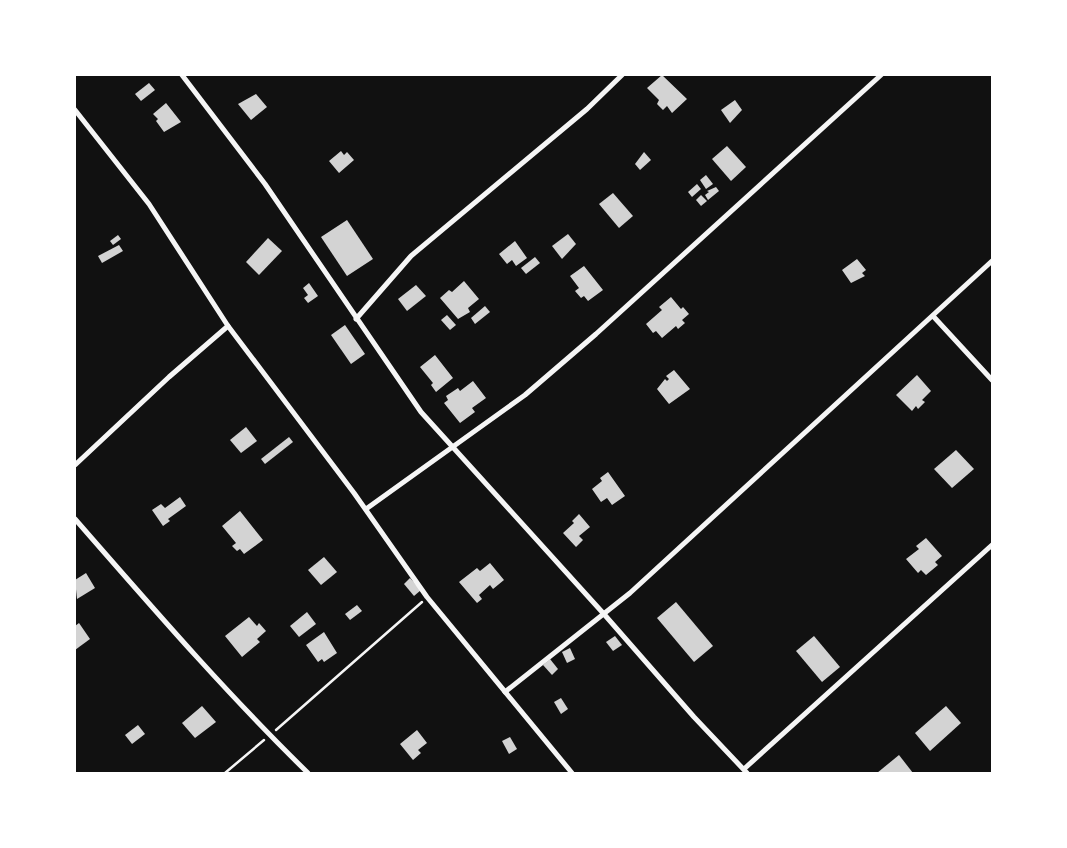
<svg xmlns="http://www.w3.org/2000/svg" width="1067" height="848" viewBox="0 0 1067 848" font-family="Ubuntu,sans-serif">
<rect width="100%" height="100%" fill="#111"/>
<g fill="#d3d3d3">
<path d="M662 75 687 99 672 113 667 106 663 110 657 104 659 100 647 88Z"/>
<path d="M149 83 155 90 141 101 135 94Z"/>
<path d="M256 94 267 107 251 120 238 104Z"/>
<path d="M735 100 742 110 730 123 721 110Z"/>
<path d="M166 103 181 122 164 132 156 121 158 119 153 114Z"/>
<path d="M727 146 746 167 731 181 712 159Z"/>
<path d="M341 151 344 155 347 152 354 160 339 173 329 161Z"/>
<path d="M644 152 651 160 640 170 635 164Z"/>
<path d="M706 175 713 184 706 189 700 180Z"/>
<path d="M697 184 701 189 692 197 688 192Z"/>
<path d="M716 187 719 191 708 200 705 195 709 192 707 191Z"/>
<path d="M613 193 633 216 619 228 599 204Z"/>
<path d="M701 195 707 201 701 206 696 200Z"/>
<path d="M347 220 373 259 347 276 321 237Z"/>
<path d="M568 234 576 244 562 259 552 246Z"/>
<path d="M118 235 121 239 113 245 110 241Z"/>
<path d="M268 238 282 251 259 275 246 262Z"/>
<path d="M515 241 527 258 516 266 512 260 507 264 499 254Z"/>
<path d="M119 245 123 251 102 263 98 256Z"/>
<path d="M535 257 540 263 526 274 521 268Z"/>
<path d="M857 259 866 270 862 273 865 276 851 283 842 270Z"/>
<path d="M584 266 603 290 588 301 584 296 581 298 575 291 579 288 570 276Z"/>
<path d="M464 281 479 299 468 308 470 312 458 319 440 298 449 290 452 292Z"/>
<path d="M309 283 318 296 308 303 304 298 308 295 303 288Z"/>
<path d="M416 285 426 296 407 311 398 299Z"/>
<path d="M671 297 681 309 683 307 689 314 682 320 685 323 678 329 676 326 662 338 656 331 653 333 646 324 662 310 659 307Z"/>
<path d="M485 306 490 312 475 324 471 318Z"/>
<path d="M447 315 456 325 450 330 441 320Z"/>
<path d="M345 325 365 354 351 364 331 335Z"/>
<path d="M435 355 453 378 436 392 431 385 433 383 420 367Z"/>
<path d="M674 370 690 389 669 404 657 389 665 379 667 381 669 379 666 376Z"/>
<path d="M917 375 931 391 922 400 925 402 918 409 916 406 912 411 896 395Z"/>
<path d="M473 381 486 398 472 408 475 412 460 423 444 403 448 400 446 396 458 388 460 391Z"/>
<path d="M246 427 257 441 241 453 230 440Z"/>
<path d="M289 437 293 442 265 464 261 459Z"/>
<path d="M956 450 974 469 952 488 934 469Z"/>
<path d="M608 472 625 496 612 505 607 498 601 502 592 489 602 481 600 478Z"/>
<path d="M180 497 186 506 168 519 170 521 163 526 152 510 161 504 165 508Z"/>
<path d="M240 511 263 540 244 554 240 549 237 551 232 546 236 543 222 526Z"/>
<path d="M579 514 590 527 579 536 583 540 576 547 563 533 574 523 572 521Z"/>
<path d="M926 538 942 556 935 562 938 565 926 575 921 570 918 573 906 559 919 549 916 546Z"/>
<path d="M324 557 337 572 321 585 308 570Z"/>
<path d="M490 563 504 580 493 589 490 585 479 595 482 599 477 603 459 582 477 568 480 571Z"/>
<path d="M86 573 95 588 77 599 75 580Z"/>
<path d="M410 578 421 590 414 596 404 584Z"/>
<path d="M676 602 713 646 694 662 657 618Z"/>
<path d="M357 605 362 611 350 620 345 614Z"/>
<path d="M307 612 316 624 299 637 290 626Z"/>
<path d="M249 617 257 626 259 623 266 631 257 639 260 642 242 657 225 636Z"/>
<path d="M79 623 90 639 75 650V626Z"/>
<path d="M324 632 337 653 324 662 322 659 318 662 306 645Z"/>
<path d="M615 636 622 645 613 651 606 642Z"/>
<path d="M814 636 840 667 822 682 796 651Z"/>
<path d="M570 648 575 659 567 663 562 652Z"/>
<path d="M550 659 558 669 552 675 543 665Z"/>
<path d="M561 698 568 709 561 714 554 702Z"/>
<path d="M202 706 216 722 195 738 182 723Z"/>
<path d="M946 706 961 723 930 751 915 733Z"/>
<path d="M138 725 145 734 132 744 125 735Z"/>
<path d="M417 730 427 743 418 750 421 753 413 760 400 744Z"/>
<path d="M510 737 517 749 509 754 502 741Z"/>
<path d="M899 755 913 773H877Z"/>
</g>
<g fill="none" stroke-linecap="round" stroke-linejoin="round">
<g stroke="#f5f5f5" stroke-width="2.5">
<path d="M276 730 422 602"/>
<path d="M225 773 264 740"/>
</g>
<g stroke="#f5f5f5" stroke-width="5">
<path d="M182 75 265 184 421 412 603 613 694 717 747 773"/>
<path d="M75 110 149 204 228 326 354 493 427 597 572 773"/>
<path d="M933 316 992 380"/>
<path d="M356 319 411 256 587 109 622 75"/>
<path d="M75 465 169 377 228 326"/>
<path d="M366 509 525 395 596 334 881 75"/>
<path d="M75 519C151 606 226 693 308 773"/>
<path d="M505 692 630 593 992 261"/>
<path d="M744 769 992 545"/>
</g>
</g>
<rect width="1067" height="848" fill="none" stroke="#ffffff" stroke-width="152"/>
</svg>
